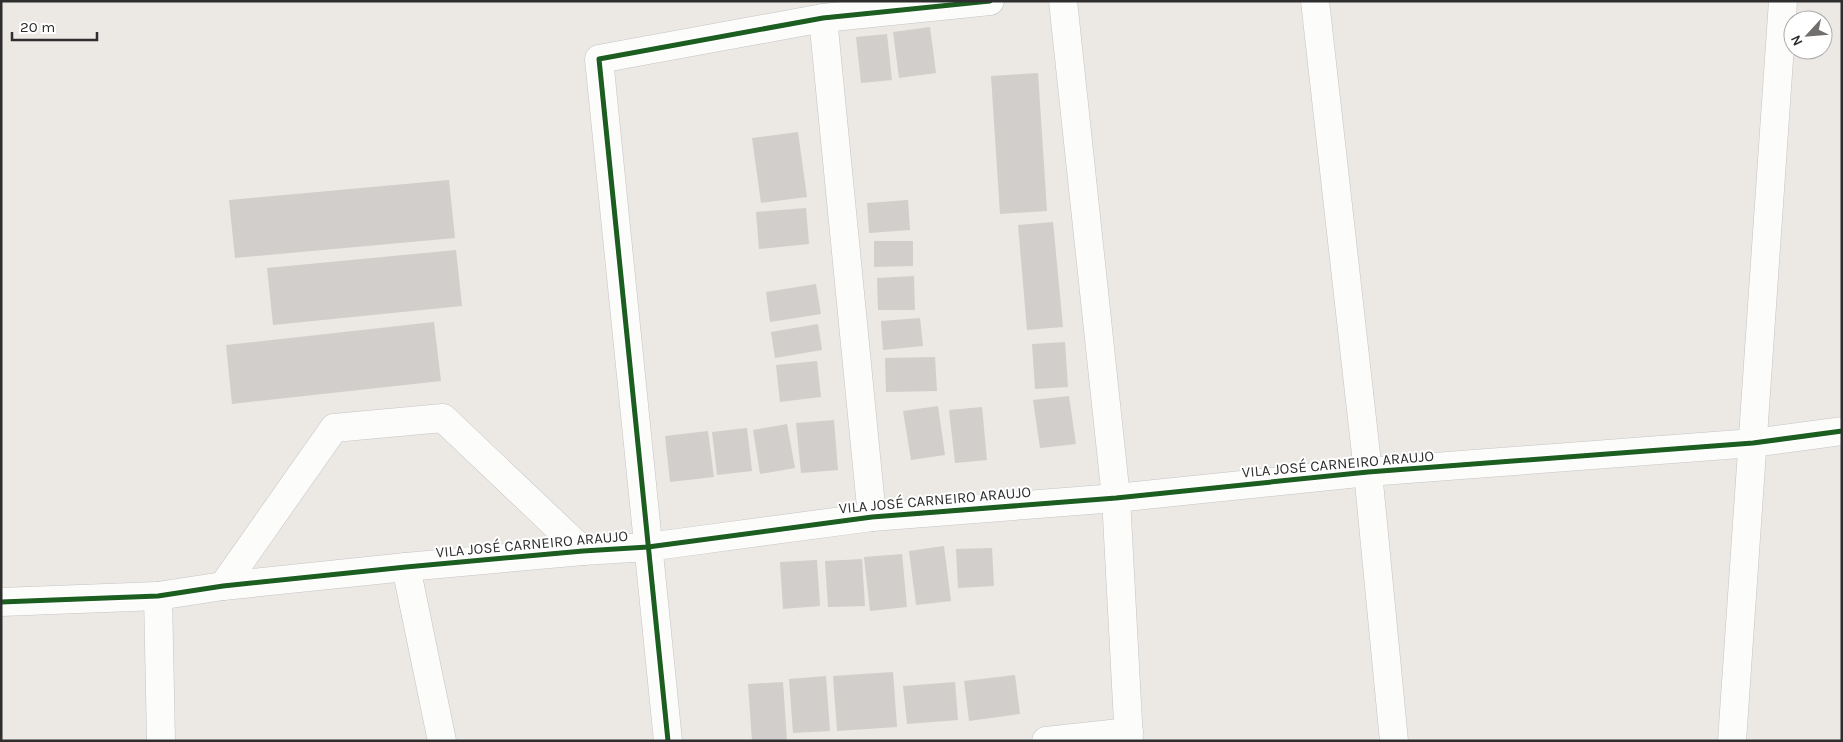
<svg xmlns="http://www.w3.org/2000/svg" width="1843" height="742" viewBox="0 0 1843 742" font-family="Karla,sans-serif">
<rect width="100%" height="100%" fill="#ece8e4"/>
<g fill="#d1cecb">
<path d="M930 27 936 73 899 78 893 32Z"/>
<path d="M887 34 892 80 861 83 856 37Z"/>
<path d="M1038 73 1047 211 1000 214 991 76Z"/>
<path d="M798 132 807 197 761 203 752 138Z"/>
<path d="M449 180 455 238 235 258 229 200Z"/>
<path d="M908 200 910 230 869 233 867 203Z"/>
<path d="M806 208 809 244 759 249 756 212Z"/>
<path d="M1053 222 1063 327 1027 330 1018 225Z"/>
<path d="M874 241H913V266L874 267Z"/>
<path d="M456 250 462 306 273 325 267 268Z"/>
<path d="M914 276 915 310H878L877 278Z"/>
<path d="M816 284 821 314 770 322 766 292Z"/>
<path d="M920 318 923 346 883 350 881 321Z"/>
<path d="M434 322 441 381 232 404 226 345Z"/>
<path d="M818 324 822 350 775 358 771 332Z"/>
<path d="M1065 342 1068 387 1035 389 1032 344Z"/>
<path d="M935 357 937 391 886 392 885 358Z"/>
<path d="M817 361 821 397 780 402 776 365Z"/>
<path d="M1069 396 1076 444 1040 448 1033 400Z"/>
<path d="M938 406 945 455 911 460 903 411Z"/>
<path d="M982 407 987 460 955 463 949 410Z"/>
<path d="M834 420 838 470 801 473 796 423Z"/>
<path d="M787 424 795 468 760 474 753 430Z"/>
<path d="M747 428 752 471 717 475 712 432Z"/>
<path d="M708 431 714 477 670 482 665 436Z"/>
<path d="M944 546 951 601 916 605 909 551Z"/>
<path d="M992 548 994 586 958 588 956 549Z"/>
<path d="M902 554 907 607 870 611 864 557Z"/>
<path d="M862 559 865 606 828 607 825 561Z"/>
<path d="M817 560 820 606 783 609 780 562Z"/>
<path d="M893 672 897 727 837 731 833 676Z"/>
<path d="M1015 675 1020 714 969 721 964 681Z"/>
<path d="M826 676 830 731 793 733 789 679Z"/>
<path d="M783 682 787 741H752L748 684Z"/>
<path d="M955 682 958 720 907 724 903 686Z"/>
</g>
<g fill="none" stroke-linecap="round" stroke-linejoin="round">
<defs>
<g id="minor">
<path d="M1063 1 1116 498 1129 741"/>
<path d="M1315 1 1368 472 1394 741"/>
<path d="M823 18 872 517"/>
<path d="M406 567 442 741"/>
<path d="M223 586 334 428 443 418 583 551"/>
<path d="M158 596 161 741"/>
<path d="M1 602 158 596 223 586 406 567 583 551 648 547 872 517 1116 498 1368 472 1753 443 1842 431"/>
<path d="M668 741 599 59 823 18 990 1"/>
<path d="M1046 741 1129 732"/>
<path d="M1732 741 1783 1"/>
</g>
</defs>
<use href="#minor" stroke="#c5c4c5" stroke-width="29"/>
<use href="#minor" stroke="#fcfcfb" stroke-width="28"/>
<defs>
<g id="cycleway">
<path d="M1 602 158 596 223 586 406 567 583 551 648 547 872 517 1116 498 1368 472 1753 443 1842 431"/>
<path d="M668 741 599 59 823 18 990 1"/>
</g>
</defs>
<use href="#cycleway" stroke="#fff" stroke-width="8"/>
<use href="#cycleway" stroke="#1b5e20" stroke-width="5"/>
</g>
<g text-anchor="middle" dominant-baseline="central" stroke-width="4" stroke-linejoin="round" paint-order="stroke">
<g font-size="15" fill="#2e2e2e" stroke="#fff">
<text transform="translate(1338 464) rotate(-5)">VILA JOSÉ CARNEIRO ARAUJO</text>
<text transform="translate(935 500) rotate(-5)">VILA JOSÉ CARNEIRO ARAUJO</text>
<text transform="translate(532 544) rotate(-5)">VILA JOSÉ CARNEIRO ARAUJO</text>
</g>
</g>
<rect width="1843" height="742" fill="none" stroke="#2e2e2e" stroke-width="5"/>
<g transform="translate(1808 35) rotate(244)"><circle r="24" fill="#ffffff" stroke="#ababab"/>
<path d="M0-4L9 19L0 12L-9 19Z" fill="#706f6e"/>
<text y="-8" font-size="14" font-weight="bold" text-anchor="middle" fill="#2e2e2e">N</text>
</g>
<path d="M12 32v8h85v-8" fill="none" stroke="#2e2e2e" stroke-width="2.5"/>
<text x="20" y="32" font-size="15" fill="#2e2e2e" stroke="#ffffff" stroke-width="4" paint-order="stroke">20 m</text>
</svg>
